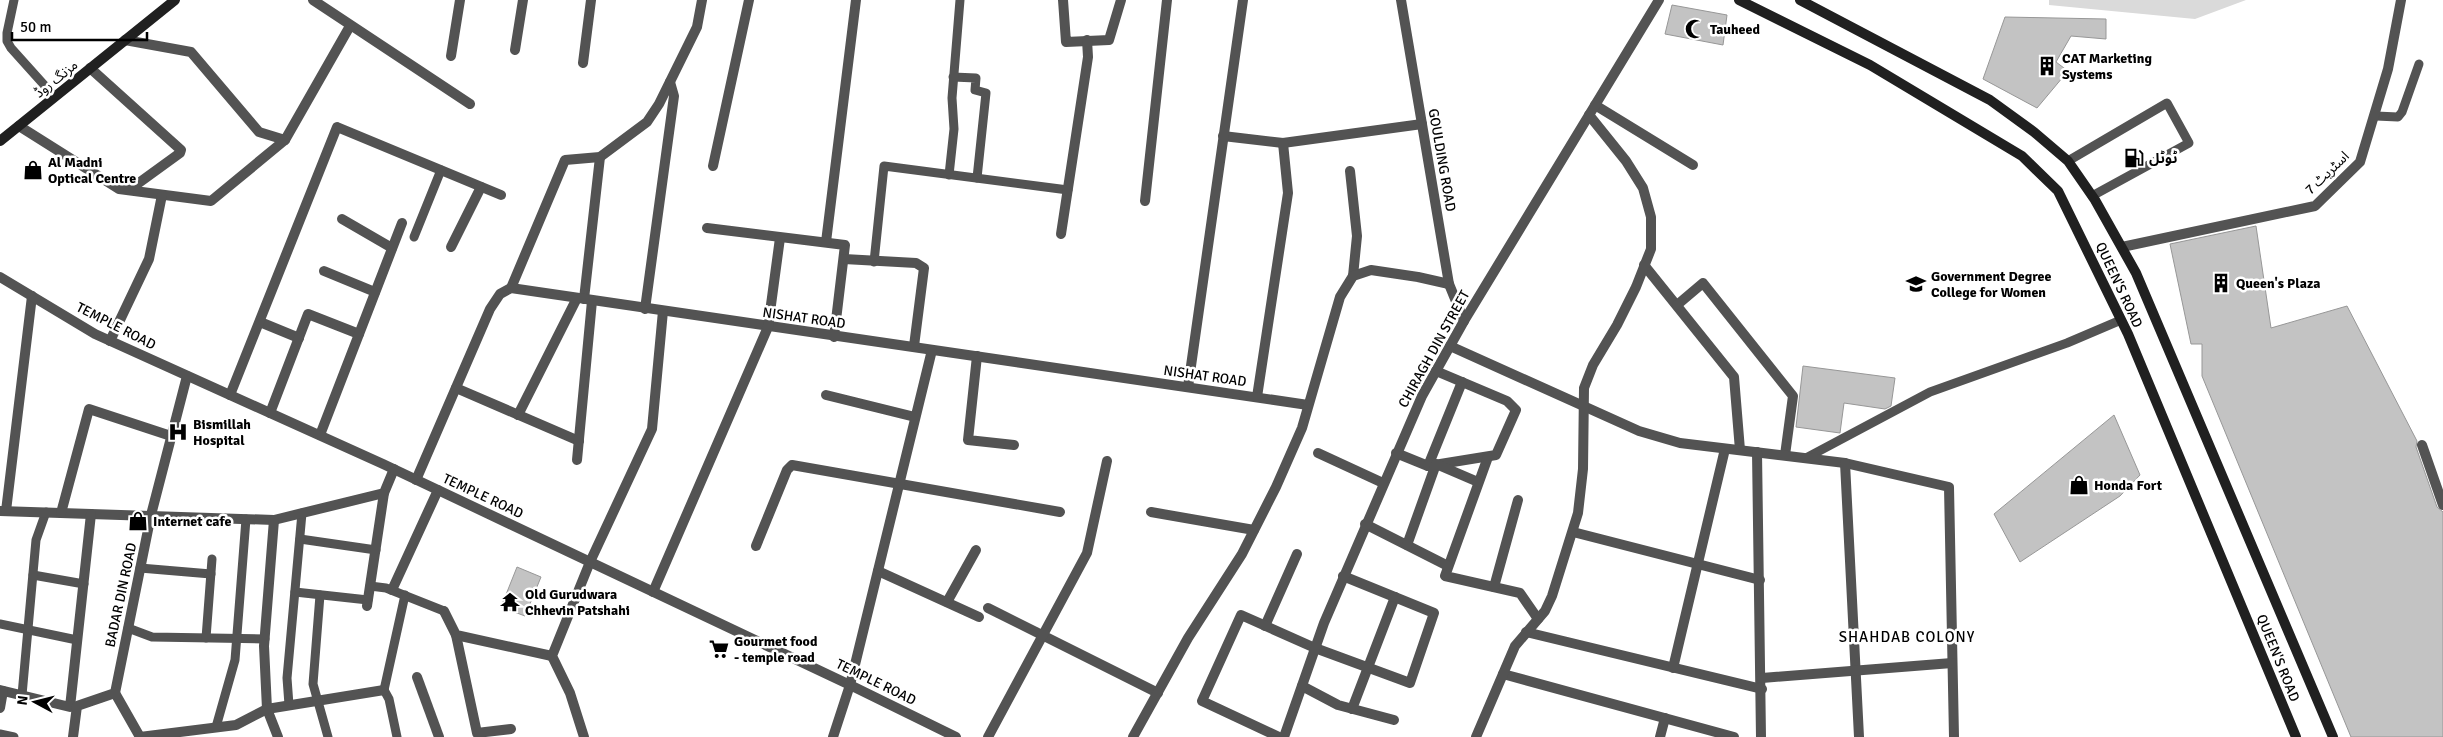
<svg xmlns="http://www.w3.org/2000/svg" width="2443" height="737" viewBox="0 0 2443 737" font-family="Signika,'Noto Sans Arabic',sans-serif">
<rect width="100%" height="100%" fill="#fff"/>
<path fill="#dadada" d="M2049 0H2246L2195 19 2049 5Z"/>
<g fill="#c3c3c3" stroke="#979797">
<path d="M1672 5 1727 15 1723 45 1665 34Z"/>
<path d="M2005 17 2106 19V39L2071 36 2056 62 2068 71 2037 108 1983 79Z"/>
<path d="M2256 226 2271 328 2347 306 2417 441 2416 447 2437 507 2443 512V737H2351L2202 376V344H2191L2170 244Z"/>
<path d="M1803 366 1895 378 1891 406 1885 409 1844 403 1840 433 1796 427Z"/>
<path d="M2114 415 2140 475 2120 496 2020 562 1994 514Z"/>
<path d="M517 567 541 577 525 616 501 607Z"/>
</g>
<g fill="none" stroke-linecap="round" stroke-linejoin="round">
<g stroke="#535353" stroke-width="9">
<path d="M14 0 7 33V41L11 48 55 97"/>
<path d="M953 77 976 78 975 90 986 93 977 178"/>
<path d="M2376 116 2398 117 2402 112 2419 64"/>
<path d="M2068 161 2167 103 2189 143 2092 196"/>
<path d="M949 175 954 129 952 98 960 0"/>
<path d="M414 237 441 170"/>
<path d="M874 262 884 166 1068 190"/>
<path d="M1806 458 1930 392 2067 343 2121 320"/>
<path d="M300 539 376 550"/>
<path d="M140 568 211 574"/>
<path d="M33 575 84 584"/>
<path d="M370 586 386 588 444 611"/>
<path d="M295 592 368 600"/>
<path d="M320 595 313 684 328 737"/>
<path d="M0 624 77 640"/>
<path d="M128 628 152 637 265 639"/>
<path d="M206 638 212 559"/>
<path d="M22 695 36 540 46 512"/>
<path d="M289 705 287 678 302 513"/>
<path d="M216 727 235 660 246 519"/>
<path d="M0 734 14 737"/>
<path d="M397 737 389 699 384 690 405 595"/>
</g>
<g stroke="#535353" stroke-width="10">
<path d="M313 0 470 104"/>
<path d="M1063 0 1066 42 1109 40 1121 0"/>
<path d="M1401 0 1449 284 1464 321"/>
<path d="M125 40 191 52 259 132 285 140 350 26"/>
<path d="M515 50 523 0"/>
<path d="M451 56 460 0"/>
<path d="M583 63 591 0"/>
<path d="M90 68 181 150 180 153 129 190"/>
<path d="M1595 105 1693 165"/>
<path d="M19 126 119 189 211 201 285 140"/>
<path d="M1223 136 1283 143 1422 124"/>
<path d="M713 166 749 0"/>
<path d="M1350 171 1357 236 1353 276"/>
<path d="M1145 201 1167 0"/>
<path d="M342 219 392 248"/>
<path d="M707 228 845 245 834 337"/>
<path d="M1061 234 1088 57 1087 40"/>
<path d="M826 242 856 0"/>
<path d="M451 247 481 187"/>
<path d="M2122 247 2315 206 2360 162 2388 69 2401 0"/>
<path d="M844 259 916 263 924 268 914 346"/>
<path d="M1644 265 1734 377 1740 450"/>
<path d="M324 271 375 292"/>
<path d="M511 288 565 160 600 157 647 122 659 104 697 27 702 0"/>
<path d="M584 299 600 157"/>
<path d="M1677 305 1703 283 1793 396 1785 455"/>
<path d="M645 309 674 96 670 82"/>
<path d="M260 322 299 338"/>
<path d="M110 341 149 259 162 195"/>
<path d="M1450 346 1639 431 1680 443 1845 463 1949 487 1954 737"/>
<path d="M977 356 968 440 1014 445"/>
<path d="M1188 387 1243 0"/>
<path d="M456 388 579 441"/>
<path d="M230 395 337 127 501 195"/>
<path d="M826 395 915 417"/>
<path d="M1257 397 1288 193 1283 143"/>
<path d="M270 413 308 314 359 334"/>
<path d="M518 415 577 298"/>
<path d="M320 435 402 223"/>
<path d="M2422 445 2443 505"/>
<path d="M1757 452 1761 737"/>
<path d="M1318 453 1383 483"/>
<path d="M1396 453 1428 466 1496 455 1516 410 1507 401 1436 371"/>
<path d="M1488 457 1445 576 1520 593 1538 619"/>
<path d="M577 460 592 301"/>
<path d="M1845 463 1859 737"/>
<path d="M1428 466 1462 382"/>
<path d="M416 480 490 309 500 294 511 288 1308 405"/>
<path d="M0 511 274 520 384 493 394 469"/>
<path d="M6 511 32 296"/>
<path d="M1151 512 1254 530"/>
<path d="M61 513 89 409 171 436"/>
<path d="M274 520 264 646 267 709 278 737"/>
<path d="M1365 524 1448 566"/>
<path d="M1573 532 1760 580"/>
<path d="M1407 545 1436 464 1478 482"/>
<path d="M756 546 787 470 792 465 1060 512"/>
<path d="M878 571 979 617"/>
<path d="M1494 587 1518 500"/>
<path d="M392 590 438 490"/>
<path d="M653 592 768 327 780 238"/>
<path d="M947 602 976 550"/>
<path d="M367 606 384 493"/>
<path d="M988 608 1158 693"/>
<path d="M444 611 456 635 552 656"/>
<path d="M1265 626 1297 554"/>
<path d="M1526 632 1762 689"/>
<path d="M456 635 477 733 511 729"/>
<path d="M1673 668 1725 449"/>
<path d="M1503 674 1734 737"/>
<path d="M417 677 439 737"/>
<path d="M1762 678 1952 663"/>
<path d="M1302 686 1338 705 1394 720"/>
<path d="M0 690 70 707 91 514"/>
<path d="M115 693 140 737"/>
<path d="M0 708 3 691"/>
<path d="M1352 709 1395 597"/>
<path d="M73 737 77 706 115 693 151 515 187 376"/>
<path d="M140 737 236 725 267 709 384 690"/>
<path d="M584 737 570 693 552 656 590 562 652 429 663 311"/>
<path d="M833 737 850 685 932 350"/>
<path d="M988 737 1087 553 1107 461"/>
<path d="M1133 737 1188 638 1242 554 1276 487 1302 428 1340 297 1353 276 1371 270 1418 277 1449 284"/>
<path d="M1279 737 1202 701 1241 615 1315 648 1410 683 1434 613 1343 576"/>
<path d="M1476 737 1515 646 1545 611 1552 596 1578 513 1583 469 1584 388 1593 365 1617 325 1636 287 1651 249V217L1643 188 1626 161 1589 115"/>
<path d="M1660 737 1665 718"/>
</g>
<g stroke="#535353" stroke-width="10">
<path d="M0 277 95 334 383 464 850 685 956 737"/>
<path d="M1284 737 1324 623 1422 396 1464 321 1659 0"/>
</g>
<g stroke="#202020" stroke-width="10">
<path d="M1739 0 1870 65 2022 156 2058 191 2128 334 2296 737"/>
<path d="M1800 0 1990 100 2034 132 2068 161 2095 200 2136 273 2333 737"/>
<path d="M0 141 175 0"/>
</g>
</g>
<defs>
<symbol id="mosque-bare" viewBox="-9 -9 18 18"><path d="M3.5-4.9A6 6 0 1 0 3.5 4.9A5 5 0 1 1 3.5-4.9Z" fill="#000" stroke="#fff" stroke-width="2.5" paint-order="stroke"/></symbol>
<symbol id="building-bare" viewBox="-9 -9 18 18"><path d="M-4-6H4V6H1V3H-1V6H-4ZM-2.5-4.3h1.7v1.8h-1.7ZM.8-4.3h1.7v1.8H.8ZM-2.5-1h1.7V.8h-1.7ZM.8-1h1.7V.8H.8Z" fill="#000" stroke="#fff" stroke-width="2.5" paint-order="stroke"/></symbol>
<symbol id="fuel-bare" viewBox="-9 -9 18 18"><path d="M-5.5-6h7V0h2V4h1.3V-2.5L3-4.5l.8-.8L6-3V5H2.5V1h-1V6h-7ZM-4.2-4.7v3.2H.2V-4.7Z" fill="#000" stroke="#fff" stroke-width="2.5" paint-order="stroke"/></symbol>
<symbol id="shop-bare" viewBox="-9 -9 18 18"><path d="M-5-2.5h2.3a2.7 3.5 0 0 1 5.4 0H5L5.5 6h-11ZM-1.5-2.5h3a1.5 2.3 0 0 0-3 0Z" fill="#000" stroke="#fff" stroke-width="2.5" paint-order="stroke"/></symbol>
<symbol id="school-bare" viewBox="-9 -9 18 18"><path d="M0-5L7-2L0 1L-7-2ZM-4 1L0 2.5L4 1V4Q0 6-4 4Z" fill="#000" stroke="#fff" stroke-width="2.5" paint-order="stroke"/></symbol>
<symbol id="hospital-bare" viewBox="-9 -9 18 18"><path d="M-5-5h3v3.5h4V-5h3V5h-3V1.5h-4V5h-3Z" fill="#000" stroke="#fff" stroke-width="2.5" paint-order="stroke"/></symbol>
<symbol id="temple-bare" viewBox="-9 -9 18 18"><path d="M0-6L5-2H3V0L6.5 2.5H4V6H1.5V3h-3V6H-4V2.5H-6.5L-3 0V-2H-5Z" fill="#000" stroke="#fff" stroke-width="2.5" paint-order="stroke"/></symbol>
<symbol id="supermarket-bare" viewBox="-9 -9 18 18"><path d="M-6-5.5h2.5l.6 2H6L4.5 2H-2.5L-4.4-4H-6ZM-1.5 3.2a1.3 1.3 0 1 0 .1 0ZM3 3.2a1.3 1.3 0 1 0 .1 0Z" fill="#000" stroke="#fff" stroke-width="2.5" paint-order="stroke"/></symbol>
</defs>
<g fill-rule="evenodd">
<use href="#mosque-bare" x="1681" y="15" width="28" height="28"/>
<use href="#building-bare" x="2033" y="52" width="28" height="28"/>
<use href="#fuel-bare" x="2120" y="144" width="28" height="28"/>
<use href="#shop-bare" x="19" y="156" width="28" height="28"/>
<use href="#building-bare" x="2207" y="269" width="28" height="28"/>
<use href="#school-bare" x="1902" y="270" width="28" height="28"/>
<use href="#hospital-bare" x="164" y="418" width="28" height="28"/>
<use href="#shop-bare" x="2065" y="471" width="28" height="28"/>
<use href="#shop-bare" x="124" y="507" width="28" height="28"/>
<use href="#temple-bare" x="496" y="588" width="28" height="28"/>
<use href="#supermarket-bare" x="705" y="635" width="28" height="28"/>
</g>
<g text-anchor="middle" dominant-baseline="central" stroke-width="5" stroke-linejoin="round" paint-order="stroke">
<g font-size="14" font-weight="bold" fill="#000" stroke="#fff" text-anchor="start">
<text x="1710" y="29">Tauheed</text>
<text x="2062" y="58">CAT Marketing<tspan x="2062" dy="16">Systems</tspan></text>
<text x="2149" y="158">ٹوٹل</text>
<text x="48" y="162">Al Madni<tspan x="48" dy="16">Optical Centre</tspan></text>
<text x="1931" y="276">Government Degree<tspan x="1931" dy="16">College for Women</tspan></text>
<text x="2236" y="283">Queen's Plaza</text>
<text x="193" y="424">Bismillah<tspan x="193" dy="16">Hospital</tspan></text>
<text x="2094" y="485">Honda Fort</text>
<text x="153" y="521">Internet cafe</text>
<text x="525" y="594">Old Gurudwara<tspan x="525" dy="16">Chhevin Patshahi</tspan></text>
<text x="734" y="641">Gourmet food<tspan x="734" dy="16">- temple road</tspan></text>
</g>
<g font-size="14" fill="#000" stroke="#fff">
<text transform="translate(56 79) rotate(-39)">مزنگ روڈ</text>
<text transform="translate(1442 160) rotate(80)">GOULDING ROAD</text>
<text transform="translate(2327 173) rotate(-44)">اسٹریٹ 7</text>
<text transform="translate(2119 285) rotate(65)">QUEEN'S ROAD</text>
<text transform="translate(804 318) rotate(8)">NISHAT ROAD</text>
<text transform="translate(116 326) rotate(27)">TEMPLE ROAD</text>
<text transform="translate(1434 349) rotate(-61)">CHIRAGH DIN STREET</text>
<text transform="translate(1205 376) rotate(8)">NISHAT ROAD</text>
<text transform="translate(483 496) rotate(25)">TEMPLE ROAD</text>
<text transform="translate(121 595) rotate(-78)">BADAR DIN ROAD</text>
<text transform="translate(2278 658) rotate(68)">QUEEN'S ROAD</text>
<text transform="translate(876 682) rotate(26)">TEMPLE ROAD</text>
</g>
<g font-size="15" letter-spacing="1" fill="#000" stroke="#fff">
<text x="1907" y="637">SHAHDAB COLONY</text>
</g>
</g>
<g transform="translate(35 702) rotate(277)" stroke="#ffffff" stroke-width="4" paint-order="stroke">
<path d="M0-4L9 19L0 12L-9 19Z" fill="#000000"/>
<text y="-8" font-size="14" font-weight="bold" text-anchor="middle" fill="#000000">N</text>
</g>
<path d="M12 32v8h135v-8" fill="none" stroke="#000000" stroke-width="2.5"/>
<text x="20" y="32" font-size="15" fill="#000000" stroke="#ffffff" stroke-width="4" paint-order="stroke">50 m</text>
</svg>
